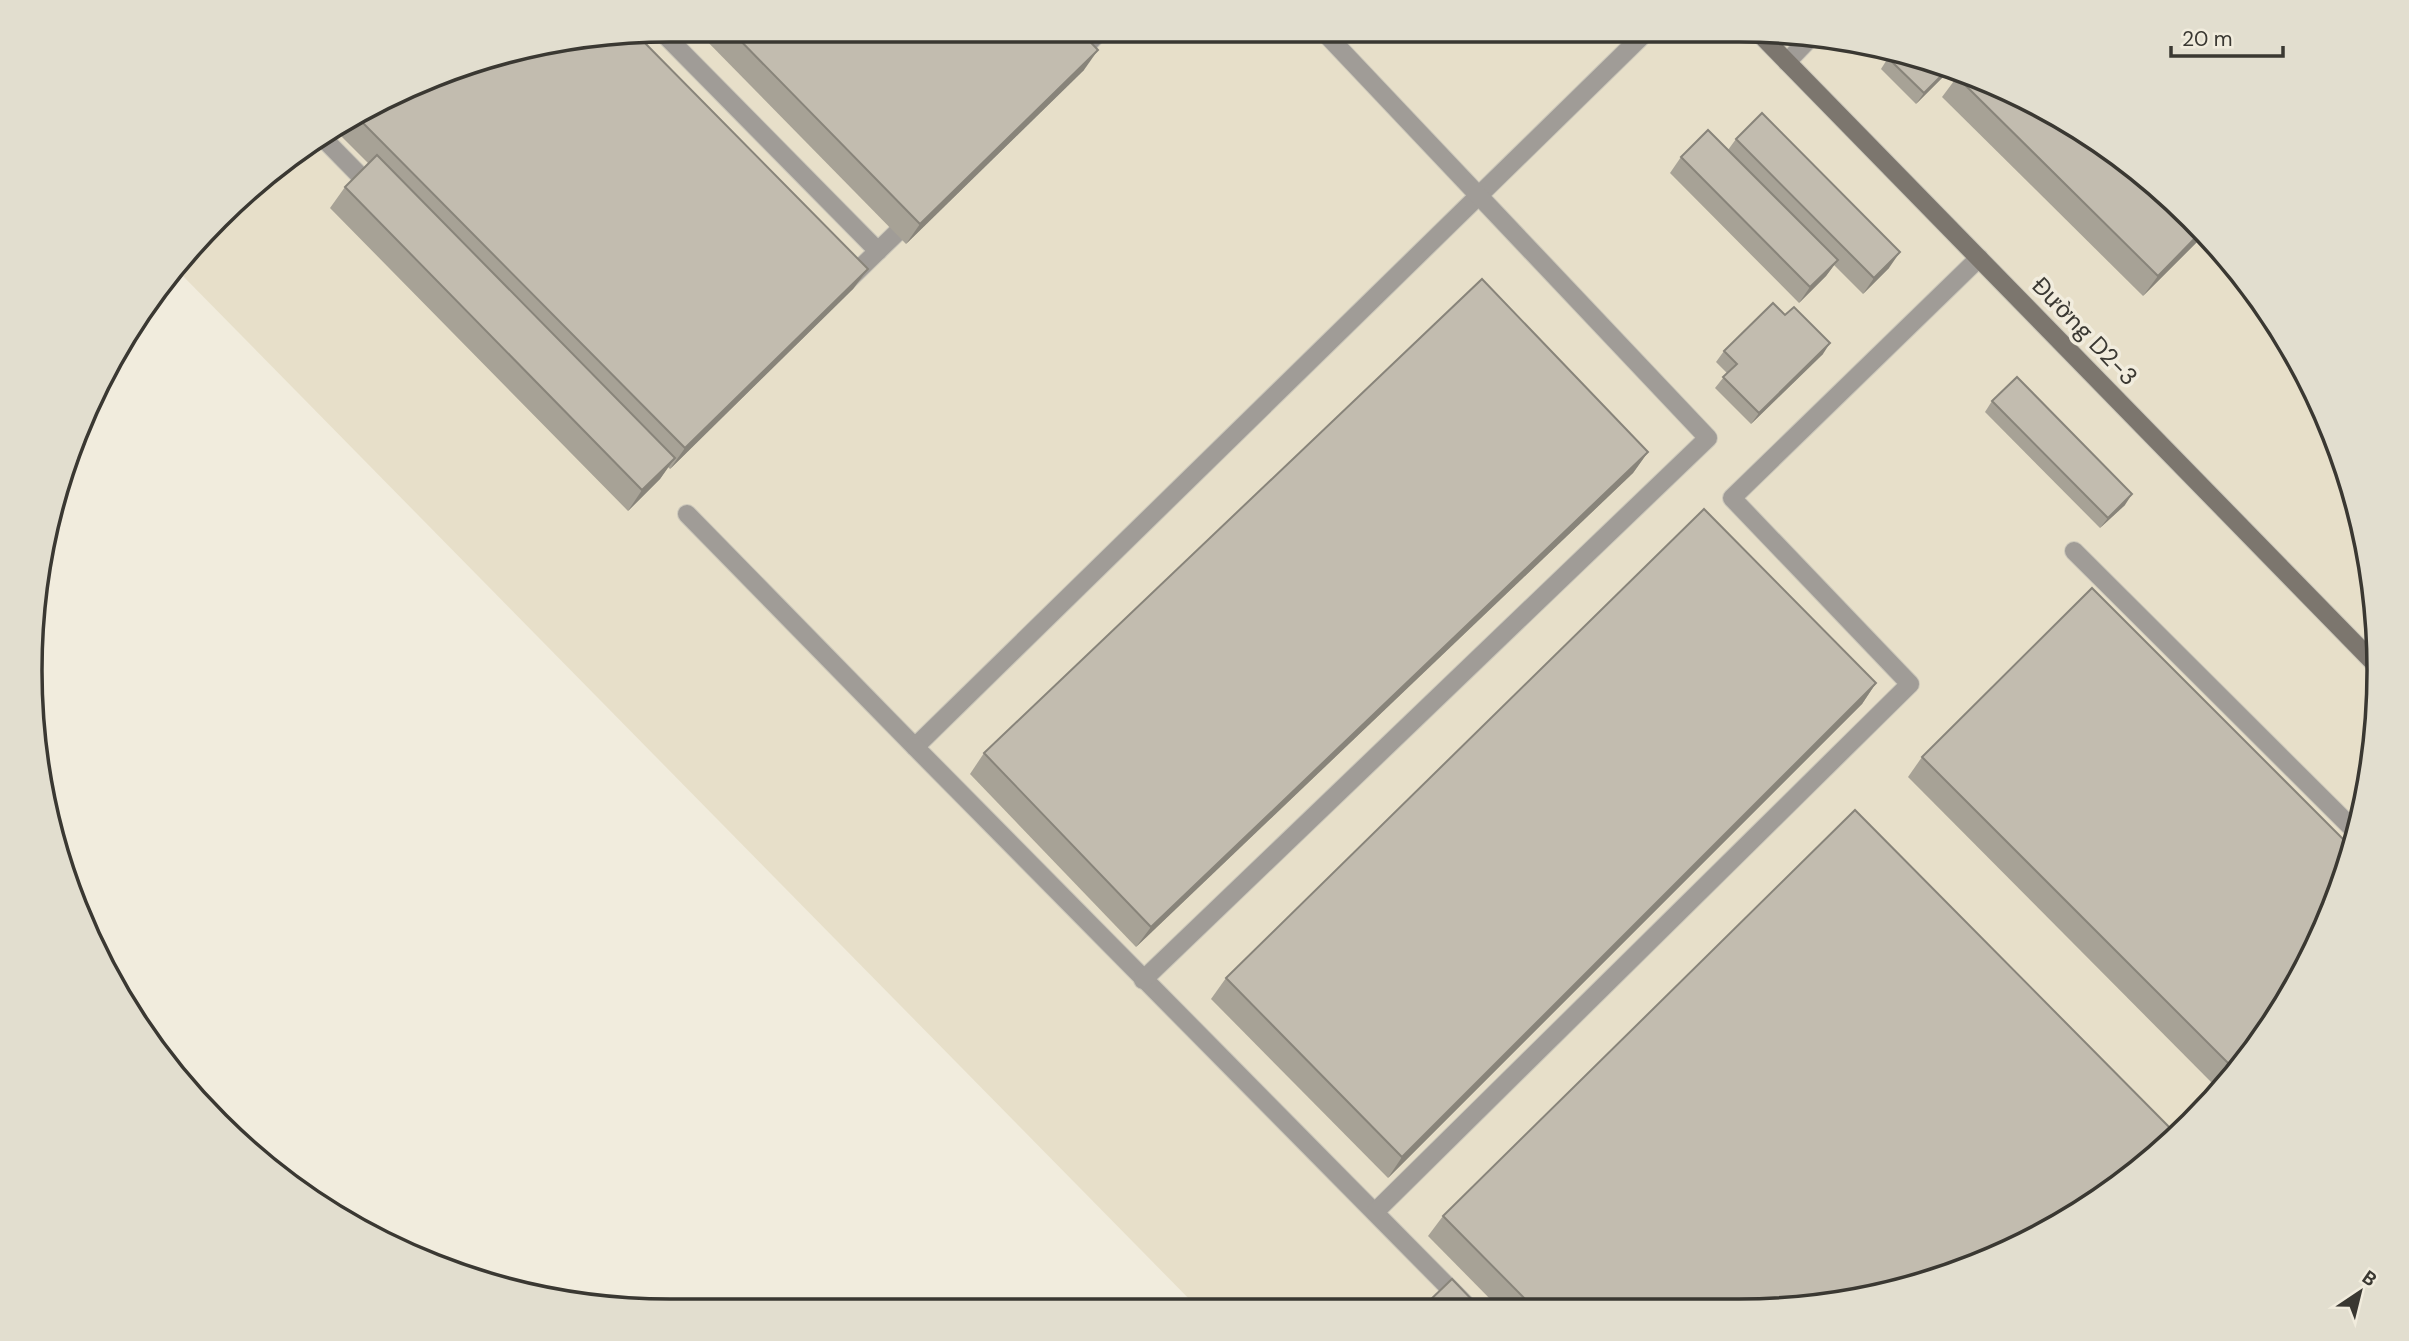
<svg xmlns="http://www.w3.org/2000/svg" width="2409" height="1341" viewBox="0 0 2409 1341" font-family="'DM Sans',sans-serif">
<rect width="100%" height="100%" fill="#f1ecdd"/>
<path fill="#e7dfc9" d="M671 30 1780 31 1944 64 2059 116 2161 189 2247 281 2313 387 2358 505 2378 629 2374 755 2345 877 2293 991 2192 1123 2094 1203 1822 1306 1198 1308 178 271 281 162 465 64Z"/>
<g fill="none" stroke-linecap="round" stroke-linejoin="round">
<defs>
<g id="service">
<path d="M661 31 878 251"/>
<path d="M1074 58 1101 30"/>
<path d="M1787 62 1811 37"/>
<path d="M324 139 373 189"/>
<path d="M847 281 912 218"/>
<path d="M687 514 915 747 1647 31"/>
<path d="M2074 551 2356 832"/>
<path d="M915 747 1468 1307"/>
<path d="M1143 980 1708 438 1323 31"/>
<path d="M1375 1212 1910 684 1732 498 1979 258"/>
</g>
<path id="secondary" d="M1757 31 2377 666"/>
</defs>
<use href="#service" stroke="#ccc8bb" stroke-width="20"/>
<use href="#secondary" stroke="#ccc8bb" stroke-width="20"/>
<use href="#service" stroke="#a09c97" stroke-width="18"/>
<use href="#secondary" stroke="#7c766e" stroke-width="18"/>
</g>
<g fill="#a7a296">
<path d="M696 30H1079L1084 70 906 244Z"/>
<path d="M1888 58 1944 64 1953 67 1916 104 1881 69Z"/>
<path d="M465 64 868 269 853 289 670 469 668 467 660 479 628 511 330 208 345 187 369 164 337 132Z"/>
<path d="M1957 77 2204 235 2143 296 1942 97Z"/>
<path d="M1736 139 1889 268 1863 294 1834 265 1826 276 1799 303 1670 173 1681 157 1728 150Z"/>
<path d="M312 145 283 172 277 166 281 162Z"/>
<path d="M1724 351 1823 354 1751 424 1715 388 1727 373 1716 362Z"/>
<path d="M1992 401 2125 505 2100 528 1985 412Z"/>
<path d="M1648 452 1633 473 1136 947 970 774 984 753Z"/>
<path d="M1876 683 1862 704 1388 1178 1211 999 1226 978Z"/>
<path d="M1922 757 2293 991 2218 1089 1908 777Z"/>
<path d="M1443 1216 1822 1306 1498 1307 1428 1236Z"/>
</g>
<g fill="#88847a">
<path d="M1098 50 1084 70 906 244 920 224Z"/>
<path d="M1950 67H1953L1916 104 1924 93Z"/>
<path d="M312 145 283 172 294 156Z"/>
<path d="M2201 232 2204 235 2143 296 2158 276Z"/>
<path d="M1900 252 1889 268 1863 294 1874 278Z"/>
<path d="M1838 260 1826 276 1799 303 1810 287Z"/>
<path d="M868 269 853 289 670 469 685 448Z"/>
<path d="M1830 343 1823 354 1751 424 1759 413Z"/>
<path d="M1648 452 1633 473 1136 947 1151 927Z"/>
<path d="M675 458 660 479 628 511 642 490Z"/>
<path d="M2132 494 2125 505 2100 528 2108 518Z"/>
<path d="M1876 683 1862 704 1388 1178 1402 1157Z"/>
</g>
<g fill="#c2bcaf" stroke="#88847a" stroke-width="2">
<path d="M730 30H1079L1098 50 920 224Z"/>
<path d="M637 35 868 269 685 448 360 120 465 64Z"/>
<path d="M1893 54 1944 64 1950 67 1924 93 1888 58Z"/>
<path d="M1962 72 2059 116 2161 189 2201 232 2158 276 1957 77Z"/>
<path d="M1762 113 1900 252 1874 278 1736 139Z"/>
<path d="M1708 130 1838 260 1810 287 1681 157Z"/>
<path d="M377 155 675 458 642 490 345 187Z"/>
<path d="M1482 279 1648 452 1151 927 984 753Z"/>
<path d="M1773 303 1785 315 1794 307 1830 343 1759 413 1723 377 1737 364 1724 351Z"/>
<path d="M2017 377 2132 494 2108 518 1992 401Z"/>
<path d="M1704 509 1876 683 1402 1157 1226 978Z"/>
<path d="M2092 588 2352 848 2345 877 2293 991 2234 1069 1922 757Z"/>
<path d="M1855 810 2177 1135 2094 1203 1945 1277 1822 1306 1533 1307 1443 1216Z"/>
<path d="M1452 1279 1479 1307H1429L1426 1304Z"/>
</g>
<g text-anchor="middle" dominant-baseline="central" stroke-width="7" stroke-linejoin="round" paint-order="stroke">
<g font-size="24" fill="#3a3832" stroke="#f1ecdd">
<text transform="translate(2085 331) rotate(46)">Đường D2-3</text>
</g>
</g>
<path d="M0 0H2409V1341H0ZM670 42H1739A628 628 0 0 1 2367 670V671A628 628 0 0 1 1739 1299H670A628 628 0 0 1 42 671V670A628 628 0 0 1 670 42Z" fill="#e2decf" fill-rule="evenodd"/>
<path fill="none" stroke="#3a3832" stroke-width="3.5" d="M670 42H1739A628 628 0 0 1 2367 670V671A628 628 0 0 1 1739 1299H670A628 628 0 0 1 42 671V670A628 628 0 0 1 670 42Z"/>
<g transform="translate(2360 1292) rotate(35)" stroke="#f1ecdd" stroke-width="5" paint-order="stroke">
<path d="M0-5L12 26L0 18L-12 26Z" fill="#3a3832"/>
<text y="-10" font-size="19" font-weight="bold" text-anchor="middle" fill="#3a3832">B</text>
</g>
<path d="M2171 46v10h112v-10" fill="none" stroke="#3a3832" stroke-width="3.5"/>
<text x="2182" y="46" font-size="21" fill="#3a3832" stroke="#f1ecdd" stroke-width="5" paint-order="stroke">20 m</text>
</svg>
